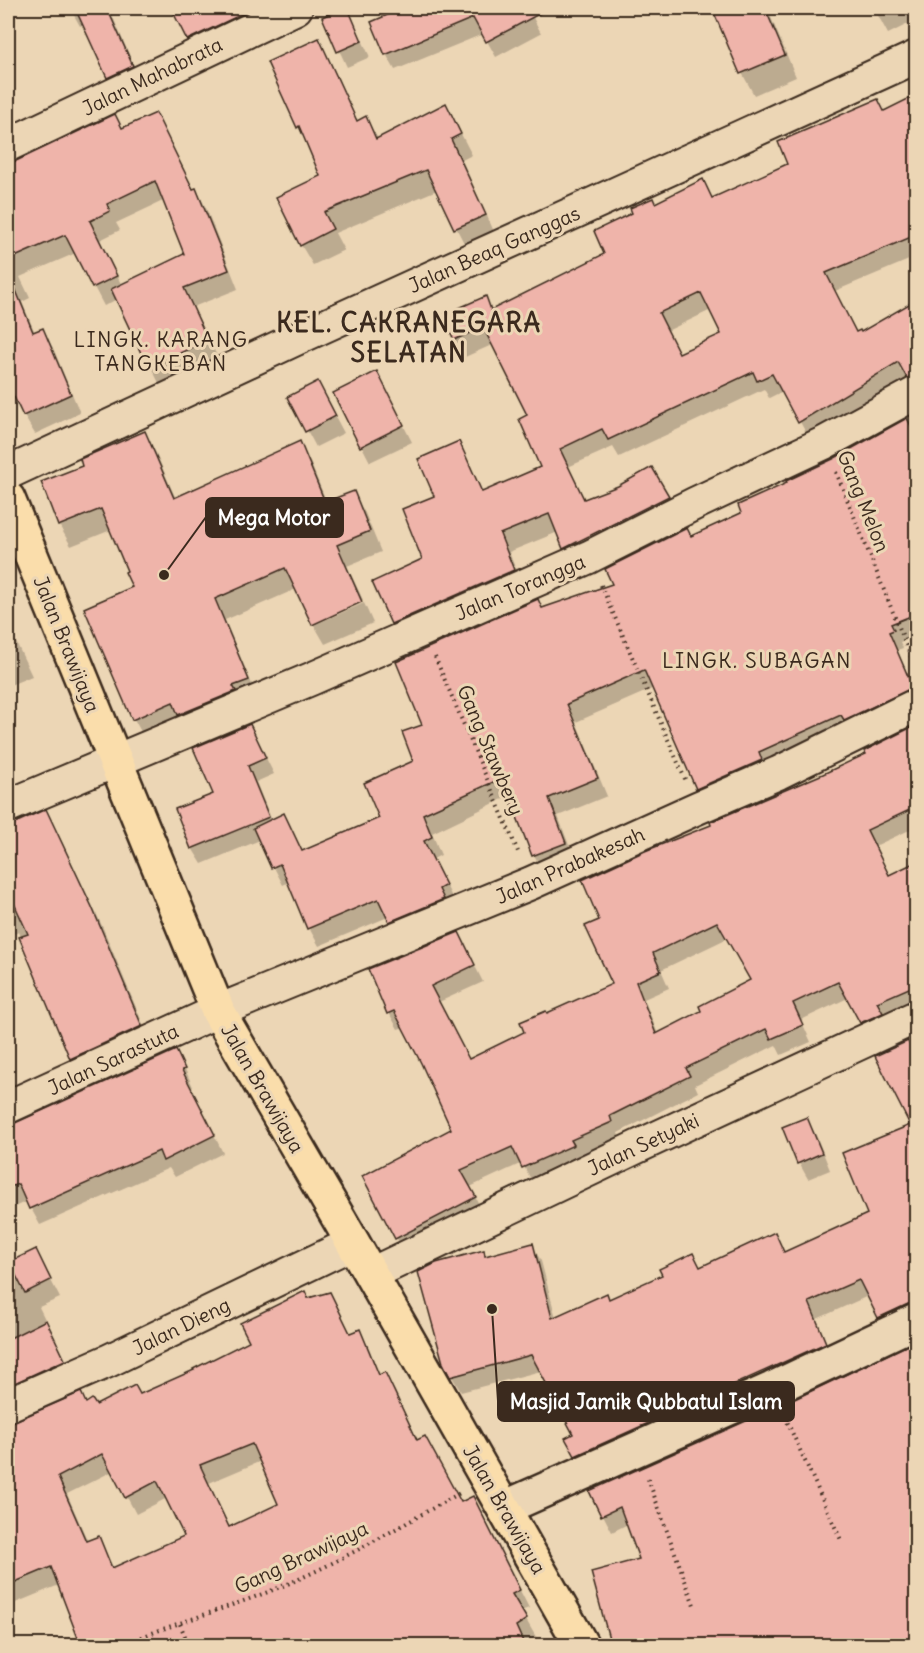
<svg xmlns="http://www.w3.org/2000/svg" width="924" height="1653" viewBox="0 0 924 1653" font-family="Delius,sans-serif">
<rect width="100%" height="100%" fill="#ecd6b5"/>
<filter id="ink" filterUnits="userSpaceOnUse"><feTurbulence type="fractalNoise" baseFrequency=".0167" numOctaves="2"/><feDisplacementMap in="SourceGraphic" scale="12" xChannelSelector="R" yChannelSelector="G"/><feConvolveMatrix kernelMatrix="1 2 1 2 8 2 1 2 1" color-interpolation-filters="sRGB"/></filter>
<g filter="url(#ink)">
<g fill="#0003" fill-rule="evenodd">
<path d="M70 8H109L141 82 117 93 84 24 80 26Z"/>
<path d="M173 8H281L198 56Z"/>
<path d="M347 8 370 57 347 67 324 18Z"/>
<path d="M408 8H529H528L541 33 496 57 483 34 395 70 386 54 373 22Z"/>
<path d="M714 8H767L796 77 754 95 742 73Z"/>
<path d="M874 8H916V20L888 34Z"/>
<path d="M318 40 330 61 358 122 366 118 378 139 446 105 472 155 462 160 496 236 467 249 437 190 335 233 344 250 313 265 301 245 322 177 308 145 298 127Z"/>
<path d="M916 97V257L835 291 857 333 861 334 912 304 916 312V358L900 367V371L916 361V383L913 385 909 379 810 440 783 391 769 398 764 389 619 457 613 447 568 467 585 500 558 532 509 552 523 588 403 641 374 583 424 560 436 497 458 442 483 493 542 468 529 416 494 344 465 357 455 339 485 298 492 311 606 255 655 204 713 200 789 164ZM711 310 723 334 679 355 667 331Z"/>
<path d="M155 114 194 190 196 189 206 208 238 289 193 307 218 358 160 385 117 299 104 306 76 253 20 277 30 298 22 302 35 333 43 330 53 348 80 413 35 434 24 416 8 377V164L122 130ZM165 200 186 255 122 286 100 240 120 230 116 223Z"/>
<path d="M385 389 412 442 370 462 335 394Z"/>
<path d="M289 397 326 399 344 433 316 447Z"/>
<path d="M907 420 916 437V635L900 642 903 648 897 650 916 693 707 806 697 788 654 688 576 722 607 796 558 816 575 861 544 873 534 855 509 796 432 833 441 855 433 859 455 903 400 939 388 917 319 946 309 928 289 882 283 885 260 840 202 864 192 848 177 810 215 794 250 726 274 774 256 782 272 821 284 815 303 852 381 819 415 762 424 726 542 609 614 585 691 538 743 513 789 484Z"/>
<path d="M144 433 156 453 176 499 300 443 311 464 327 503 353 493 365 513 381 552 347 566 363 600 312 623 296 589 225 620 259 701 145 739 134 719 133 588 129 571 111 530 71 546 59 525 84 467Z"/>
<path d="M669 498 678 515 574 566 565 550Z"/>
<path d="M364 603 373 623 325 644 314 625Z"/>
<path d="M8 625 32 676 8 686Z"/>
<path d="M916 726V827L875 846 889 876 916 862V1003L864 1026 848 998 801 1020 811 1042 781 1055 776 1045 695 1085 698 1092 618 1133 620 1139 580 1157 582 1161 533 1183 522 1163 470 1187 484 1214 406 1255 364 1177 453 1130 422 1062 404 1027 398 1029 389 1013 459 934 483 982 439 1002 469 1060 526 1033 547 1015 614 985 601 921 713 826 868 755 866 751ZM728 938 752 981 703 1012 658 1034 644 999 669 988 661 970Z"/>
<path d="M46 811 57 831 103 928 152 1046 83 1077 72 1058 19 932 8 936V825L15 824Z"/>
<path d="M908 1042 913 1052 916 1051V1321L888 1334 868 1296 817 1319 834 1360 586 1471 567 1439 575 1435 541 1371 461 1392 444 1363 483 1251 486 1257 532 1245 541 1261 556 1318 700 1269 774 1234 785 1253 869 1215 912 1126Z"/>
<path d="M176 1052 185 1069 193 1087 191 1088 223 1153 175 1177 169 1168 40 1225 27 1201 8 1210V1127Z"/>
<path d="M806 1119 816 1135 830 1170 808 1179 799 1163Z"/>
<path d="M36 1251 60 1298 39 1307 74 1378 18 1402 9 1387H8V1265Z"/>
<path d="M309 1300 350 1334 359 1331 369 1348 380 1376 385 1374 395 1391 418 1441 461 1504 473 1498 529 1608 521 1611 536 1637 525 1643 526 1646H83L59 1585 8 1606V1430L26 1421 86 1404 95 1407 139 1396 196 1371 251 1342ZM261 1461 280 1505 230 1528 209 1483ZM113 1471 136 1514 167 1498 186 1536 114 1569 98 1538 88 1542 67 1494Z"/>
<path d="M916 1343V1646H612L641 1560 628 1524 612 1532 591 1492 780 1407Z"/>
<path d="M8 1629 15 1646H8Z"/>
</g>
<g fill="#efb4aa" stroke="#3b2a1e" stroke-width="1.5" fill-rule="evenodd">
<path d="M75 8H107L133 66 107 78Z"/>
<path d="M171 8H255L187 40Z"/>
<path d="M344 8H348L362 41 337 52 322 17Z"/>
<path d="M404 8H550L486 42 473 18 385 55 371 22Z"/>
<path d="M712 8H765L785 55 740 74Z"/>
<path d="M319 38 357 121 366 116 376 139 446 103 461 134 451 139 486 215 454 229 426 170 324 212 333 229 300 246 276 197 320 176 299 126 297 128 267 62Z"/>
<path d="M916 95V235L826 273 856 332 860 330 861 332 916 300V375L907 378 898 362 798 423 772 374 757 381 753 372 608 440 602 429 560 449 584 499 618 486 652 467 669 496 563 549 549 514 500 534 514 570 391 624 372 582 422 559 402 509 434 496 418 459 459 441 482 492 540 467 519 419 527 415 483 327 454 340 443 315 486 296 491 310 604 254 594 231 632 213 630 208 653 198 655 203 703 179 712 198 787 164 778 142 878 99 884 111ZM701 293 721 334 679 353 659 313Z"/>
<path d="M156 113 193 189 196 188 229 270 184 288 208 340 148 368 111 289 184 254 155 181 107 204 110 211 90 221 117 276 92 288 65 235 8 260V163L16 161 115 114 122 128Z"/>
<path d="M8 271 33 332 43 328 71 394 23 416 8 384Z"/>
<path d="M377 371 404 425 360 447 333 393Z"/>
<path d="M318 381 336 416 305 432 287 397Z"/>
<path d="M907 418 916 436V614L891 624 894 630 889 632 913 688 844 720 841 715 759 752 762 760 696 789 644 670 567 704 598 778 549 798 566 843 532 856 502 778 423 814 432 837 424 841 446 885 439 889 444 899 389 922 378 899 307 929 280 864 271 868 253 828 284 813 302 851 379 818 364 783 413 761 402 732 422 725 396 662 538 599 542 608 612 584 605 569 687 528 691 536 741 513 738 505 787 483 786 481 833 459Z"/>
<path d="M145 431 174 498 300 441 325 502 354 491 370 531 337 545 362 602 312 625 285 568 215 599 249 680 233 686 236 691 178 715 173 702 132 720 84 608 132 587 125 572 127 571 101 509 58 526 41 482 82 466 80 459Z"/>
<path d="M250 724 266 758 248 766 269 817 191 849 175 809 213 794 193 748Z"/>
<path d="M916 725V807L867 830 889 875 916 862V985L877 1002 883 1013 860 1023 838 982 793 1003 803 1025 771 1039 766 1029 686 1068 690 1076 610 1116 612 1122 571 1140 574 1145 522 1168 512 1147 461 1170 476 1197 395 1239 362 1176 451 1129 421 1063 394 1011 387 1014 368 969 459 932 475 965 431 986 469 1059 524 1032 520 1022 546 1011 547 1013 612 984 585 926 599 920 582 880 645 851 711 825 710 822 823 774 866 754 864 751ZM717 922 750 980 699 1006 701 1011 656 1034 636 982 661 971 653 953Z"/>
<path d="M46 809 92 907 142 1026 70 1059 19 937 28 934 8 890V824L15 823Z"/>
<path d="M908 1041 916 1058V1302L908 1304 878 1318 859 1280 809 1302 826 1343 575 1456 565 1438 573 1434 531 1355 450 1377 443 1363 418 1272 436 1263 484 1250 485 1256 533 1243 552 1318 607 1293 609 1299 662 1275 659 1269 693 1253 700 1267 775 1232 784 1252 867 1214 842 1153 910 1125 875 1056Z"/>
<path d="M176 1050 185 1069 182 1070 215 1135 163 1161 159 1151 29 1209 18 1184 8 1188V1125L15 1123Z"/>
<path d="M807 1117 822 1153 797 1164 782 1127Z"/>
<path d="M36 1249 51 1280 25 1293 9 1262Z"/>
<path d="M305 1291 308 1298 330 1292 350 1333 360 1329 379 1375 385 1372 417 1440 425 1436 461 1502 473 1496 520 1590 512 1594 527 1619 516 1626 525 1646H81L51 1567 8 1585V1423L15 1421 81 1392 86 1403 92 1399 96 1405 135 1385 140 1394 194 1370 193 1369 249 1341 240 1323ZM252 1444 278 1504 229 1527 200 1465ZM102 1454 125 1498 157 1481 184 1536 112 1568 99 1536 86 1541 58 1477Z"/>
<path d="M46 1320 65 1360 8 1386V1339Z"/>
<path d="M916 1341V1646H611L591 1572 639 1559 620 1507 601 1516 589 1491 780 1406Z"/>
</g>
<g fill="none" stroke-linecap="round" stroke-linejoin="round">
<defs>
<g id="street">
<path d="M8 145 296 8"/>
<path d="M8 473 296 339 916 57"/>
<path d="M8 806 311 679 589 557 694 504 824 443 916 393"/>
<path d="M8 1107 218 1011 531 883 697 808 778 773 916 705"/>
<path d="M371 1274 639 1146 916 1017"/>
<path d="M8 1405 108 1361 353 1243"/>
</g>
<path id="secondary" d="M504 1508 772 1389 916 1321"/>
<path id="primary" d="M8 499 218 1011 353 1243 582 1646"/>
</defs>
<use href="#street" stroke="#3b2a1e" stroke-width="36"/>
<use href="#secondary" stroke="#3b2a1e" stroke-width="38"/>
<use href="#primary" stroke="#3b2a1e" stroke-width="38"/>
<g stroke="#3b2a1e" stroke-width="4" stroke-dasharray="1.5 4.5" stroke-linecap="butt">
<path d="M836 472 916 669"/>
<path d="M601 585 685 779"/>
<path d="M435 657 519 854"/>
<path d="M785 1417 841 1540"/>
<path d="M648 1479 694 1605"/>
<path d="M180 1624 189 1646"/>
<path d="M119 1646C171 1624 226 1609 278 1588 341 1562 400 1526 460 1493"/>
</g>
<use href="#street" stroke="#ecd6b5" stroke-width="32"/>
<use href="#secondary" stroke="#ecd6b5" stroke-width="33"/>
<use href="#primary" stroke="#faddab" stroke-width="33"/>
</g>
</g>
<g text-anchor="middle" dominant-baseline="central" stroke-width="6" stroke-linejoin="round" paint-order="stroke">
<g font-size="20" fill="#3b2a1e" stroke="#ecd6b5">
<text transform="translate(152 76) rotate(-26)">Jalan Mahabrata</text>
<text transform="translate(494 249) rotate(-24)">Jalan Beaq Ganggas</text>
<text transform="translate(864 501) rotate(68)">Gang Melon</text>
<text transform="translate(520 587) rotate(-23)">Jalan Torangga</text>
<text transform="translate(67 644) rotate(68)">Jalan Brawijaya</text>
<text transform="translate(491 750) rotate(67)">Gang Stawbery</text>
<text transform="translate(570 865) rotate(-24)">Jalan Prabakesah</text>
<text transform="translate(113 1059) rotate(-25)">Jalan Sarastuta</text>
<text transform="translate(263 1088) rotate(60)">Jalan Brawijaya</text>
<text transform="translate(643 1144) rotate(-25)">Jalan Setyaki</text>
<text transform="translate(181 1326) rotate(-26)">Jalan Dieng</text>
<text transform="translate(505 1509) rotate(60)">Jalan Brawijaya</text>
<text transform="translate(301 1557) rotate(-25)">Gang Brawijaya</text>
</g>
<g font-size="21" letter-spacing="1.5" fill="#3b2a1e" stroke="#ecd6b5">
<text x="161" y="339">LINGK. KARANG<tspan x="161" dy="24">TANGKEBAN</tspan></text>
<text x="757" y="660">LINGK. SUBAGAN</text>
</g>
<g font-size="26" font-weight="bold" letter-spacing="1.5" fill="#3b2a1e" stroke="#ecd6b5">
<text x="409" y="322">KEL. CAKRANEGARA<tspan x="409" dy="30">SELATAN</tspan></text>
</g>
</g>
<path fill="none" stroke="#3b2a1e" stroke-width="2" d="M164 575L206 517M492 1309L498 1401"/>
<g fill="#3b2a1e" stroke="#ecd6b5" stroke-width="2">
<circle cx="164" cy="575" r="6"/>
<circle cx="492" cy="1309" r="6"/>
</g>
<g fill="#3b2a1e" stroke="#3b2a1e" stroke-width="2">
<rect x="206" y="498" width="137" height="39" rx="6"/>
<rect x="498" y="1382" width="296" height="39" rx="6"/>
</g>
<g font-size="21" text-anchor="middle" font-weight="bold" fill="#fff">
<text x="274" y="525">Mega Motor</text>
<text x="646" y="1409">Masjid Jamik Qubbatul Islam</text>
</g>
<rect width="924" height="1653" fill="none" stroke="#ecd6b5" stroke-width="30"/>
<rect x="15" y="15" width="894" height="1623" fill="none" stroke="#3b2a1e" stroke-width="2" filter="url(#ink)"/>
</svg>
